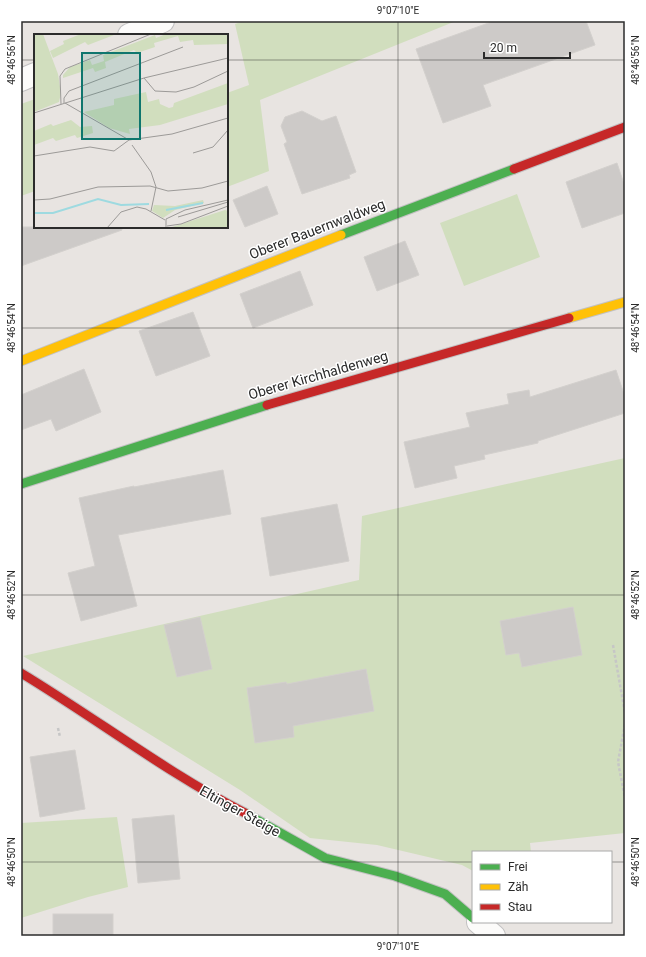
<svg xmlns="http://www.w3.org/2000/svg" width="646" height="957" viewBox="0 0 646 957" font-family="Roboto,sans-serif">
<rect width="100%" height="100%" fill="#e8e4e1"/>
<g fill="#d1debe">
<path d="M244 21H456L260 100 269 171 227 187V93L249 85 235 24Z"/>
<path d="M35 99V191L21 196V104Z"/>
<path d="M517 194 540 257 464 286 440 223Z"/>
<path d="M625 458V833L530 843 531 852H473V871L462 865 377 845 310 838 240 790 23 656 359 580 362 516Z"/>
<path d="M117 817 128 887 88 897 21 918V823Z"/>
</g>
<g fill="#cdcac8" stroke="#d3d0cd">
<path d="M494 21H586L595 45 483 85 491 106 443 123 416 49Z"/>
<path d="M302 111 322 121 336 116 356 172 349 175 350 178 302 194 284 144 287 142 281 126 285 117Z"/>
<path d="M617 163 625 187V213L582 228 566 182Z"/>
<path d="M267 186 278 214 245 227 233 200Z"/>
<path d="M21 227H121L122 230 21 266Z"/>
<path d="M405 241 419 275 377 291 364 257Z"/>
<path d="M300 271 313 305 253 328 240 294Z"/>
<path d="M193 312 210 356 156 376 139 331Z"/>
<path d="M84 369 101 412 56 431 51 419 21 430V395Z"/>
<path d="M616 370 625 397V413L538 441V443L484 455 485 459 454 466 457 478 415 488 404 442 470 427 466 413 509 404 507 394 529 390 530 397Z"/>
<path d="M223 470 231 514 118 535 137 606 81 621 68 573 95 566 79 498 134 486V487Z"/>
<path d="M337 504 349 561 270 576 261 518Z"/>
<path d="M573 607 582 655 522 667 519 653 506 655 500 621Z"/>
<path d="M200 617 212 669 177 677 164 625Z"/>
<path d="M366 669 374 711 293 726 294 737 255 743 247 688 286 682 287 684Z"/>
<path d="M75 750 85 809 40 817 30 757Z"/>
<path d="M174 815 180 879 138 883 132 819Z"/>
<rect x="53" y="914" width="60" height="22"/>
</g>
<g fill="none" stroke-linecap="round" stroke-linejoin="round">
<defs>
<g id="street">
<path d="M129 35 163 21"/>
<path d="M21 80 35 74"/>
<path d="M478 922 494 936"/>
</g>
<g id="fast">
<path d="M341 235 514 169"/>
<path d="M21 484 267 405"/>
<path d="M245 813 325 858 395 876 445 894 473 918"/>
</g>
<g id="slow">
<path d="M569 318 625 302"/>
<path d="M21 361 341 235"/>
</g>
<g id="jam">
<path d="M514 169 625 127"/>
<path d="M267 405 569 318"/>
<path d="M21 673C97 719 166 772 245 813"/>
</g>
</defs>
<use href="#street" stroke="#c2c1c2" stroke-width="24"/>
<use href="#fast" stroke="#c2c1c2" stroke-width="11"/>
<use href="#slow" stroke="#c2c1c2" stroke-width="11"/>
<use href="#jam" stroke="#c2c1c2" stroke-width="11"/>
<g stroke="#c6c6c6" stroke-width="2.5" stroke-dasharray="3 2" stroke-linecap="butt">
<path d="M613 645 625 713"/>
<path d="M625 724 618 762 625 798"/>
<path d="M58 728 60 737"/>
</g>
<use href="#street" stroke="#fcfbfa" stroke-width="22"/>
<use href="#fast" stroke="#4caf50" stroke-width="9"/>
<use href="#slow" stroke="#ffc107" stroke-width="9"/>
<use href="#jam" stroke="#c62828" stroke-width="9"/>
</g>
<path fill="none" stroke="#2b2b2b" stroke-width="1" stroke-opacity="0.45" d="M398 21V936M21 60H35M227 60H625M21 328H625M21 595H625M21 862H473M611 862H625"/>
<g text-anchor="middle" dominant-baseline="central" stroke-width="3" stroke-linejoin="round" paint-order="stroke">
<g font-size="14" fill="#2b2b2b" stroke="#fff">
<text transform="translate(317 229) rotate(-21)">Oberer Bauernwaldweg</text>
<text transform="translate(318 375) rotate(-16)">Oberer Kirchhaldenweg</text>
<text transform="translate(240 811) rotate(29)">Eltinger Steige</text>
</g>
</g>
<g transform="translate(34 34)">
<rect width="194" height="194" fill="#e8e4e1"/>
<path d="M0 0H9L24 40 27 59 25 68 0 78ZM47 0 80 1 54 11 51 8 19 24 16 17 30 10 29 7ZM132 0H194V10L160 11 159 6 146 8 144 2 120 9 121 13 103 19 100 16 71 28 72 34 61 38 59 34 29 44V41L36 33 56 26 58 31 70 27 69 21 121 1 122 4ZM194 49V70L126 91 95 95 96 100 75 94 50 78 80 71V65L112 58 114 68 125 65 126 70 135 74 139 73 140 69ZM37 86 46 93 58 92 59 99 43 104 41 101 22 107 19 104 0 111V97L17 90 19 92ZM169 166 170 169 141 176 129 184 118 177 120 171 141 172ZM191 176 194 177V194H135Z" fill="#d1debe"/>
<path fill="none" stroke="#9edae0" stroke-width="2" d="M132 176 169 169M0 179H19L64 165 87 171 115 170"/>
<path fill="none" stroke="#9c9a98" stroke-width="1" d="M110 44 121 57 142 58 160 53 194 37M30 69V64L35 57 149 13M31 69 95 106M27 70 26 42 31 35 117 0M0 79 110 44 194 24M95 106 138 100 194 84M98 111 117 138 122 153 117 177M159 119 179 113 194 96M0 122 56 113 80 117 95 106M0 166 16 165 64 153 116 152 134 157 168 154 194 147M144 183 194 168M133 192 147 190 194 172M73 194 87 178 103 173 112 175 131 186M132 194V185L151 176 194 166"/>
<path fill="#0f766e" fill-opacity="0.15" stroke="#0f766e" stroke-width="2" d="M48 19H106V105H48Z"/>
<rect width="194" height="194" fill="none" stroke="#2b2b2b" stroke-width="2"/>
</g>
<rect width="646" height="957" fill="none" stroke="#ffffff" stroke-width="44"/>
<rect x="472" y="851" width="140" height="72" fill="#ffffff" stroke="#aaaaaa"/>
<rect x="480" y="864" width="20" height="6" fill="#4caf50" stroke="#aaaaaa"/>
<text x="508" y="871" font-size="12" fill="#2b2b2b">Frei</text>
<rect x="480" y="884" width="20" height="6" fill="#ffc107" stroke="#aaaaaa"/>
<text x="508" y="891" font-size="12" fill="#2b2b2b">Zäh</text>
<rect x="480" y="904" width="20" height="6" fill="#c62828" stroke="#aaaaaa"/>
<text x="508" y="911" font-size="12" fill="#2b2b2b">Stau</text>
<path d="M484 52v6h86v-6" fill="none" stroke="#2b2b2b" stroke-width="2"/>
<text x="490" y="52" font-size="12" fill="#2b2b2b" stroke="#ffffff" stroke-width="3" paint-order="stroke">20 m</text>
<rect x="22" y="22" width="602" height="913" fill="none" stroke="#2b2b2b" stroke-width="1.5"/>
<g font-size="10" text-anchor="middle" fill="#2b2b2b">
<text x="398" y="14">9°07'10"E</text>
<text transform="translate(11 60) rotate(-90)" y="4">48°46'56"N</text>
<text transform="translate(635 60) rotate(-90)" y="4">48°46'56"N</text>
<text transform="translate(11 328) rotate(-90)" y="4">48°46'54"N</text>
<text transform="translate(635 328) rotate(-90)" y="4">48°46'54"N</text>
<text transform="translate(11 595) rotate(-90)" y="4">48°46'52"N</text>
<text transform="translate(635 595) rotate(-90)" y="4">48°46'52"N</text>
<text transform="translate(11 862) rotate(-90)" y="4">48°46'50"N</text>
<text transform="translate(635 862) rotate(-90)" y="4">48°46'50"N</text>
<text x="398" y="950">9°07'10"E</text>
</g>
</svg>
